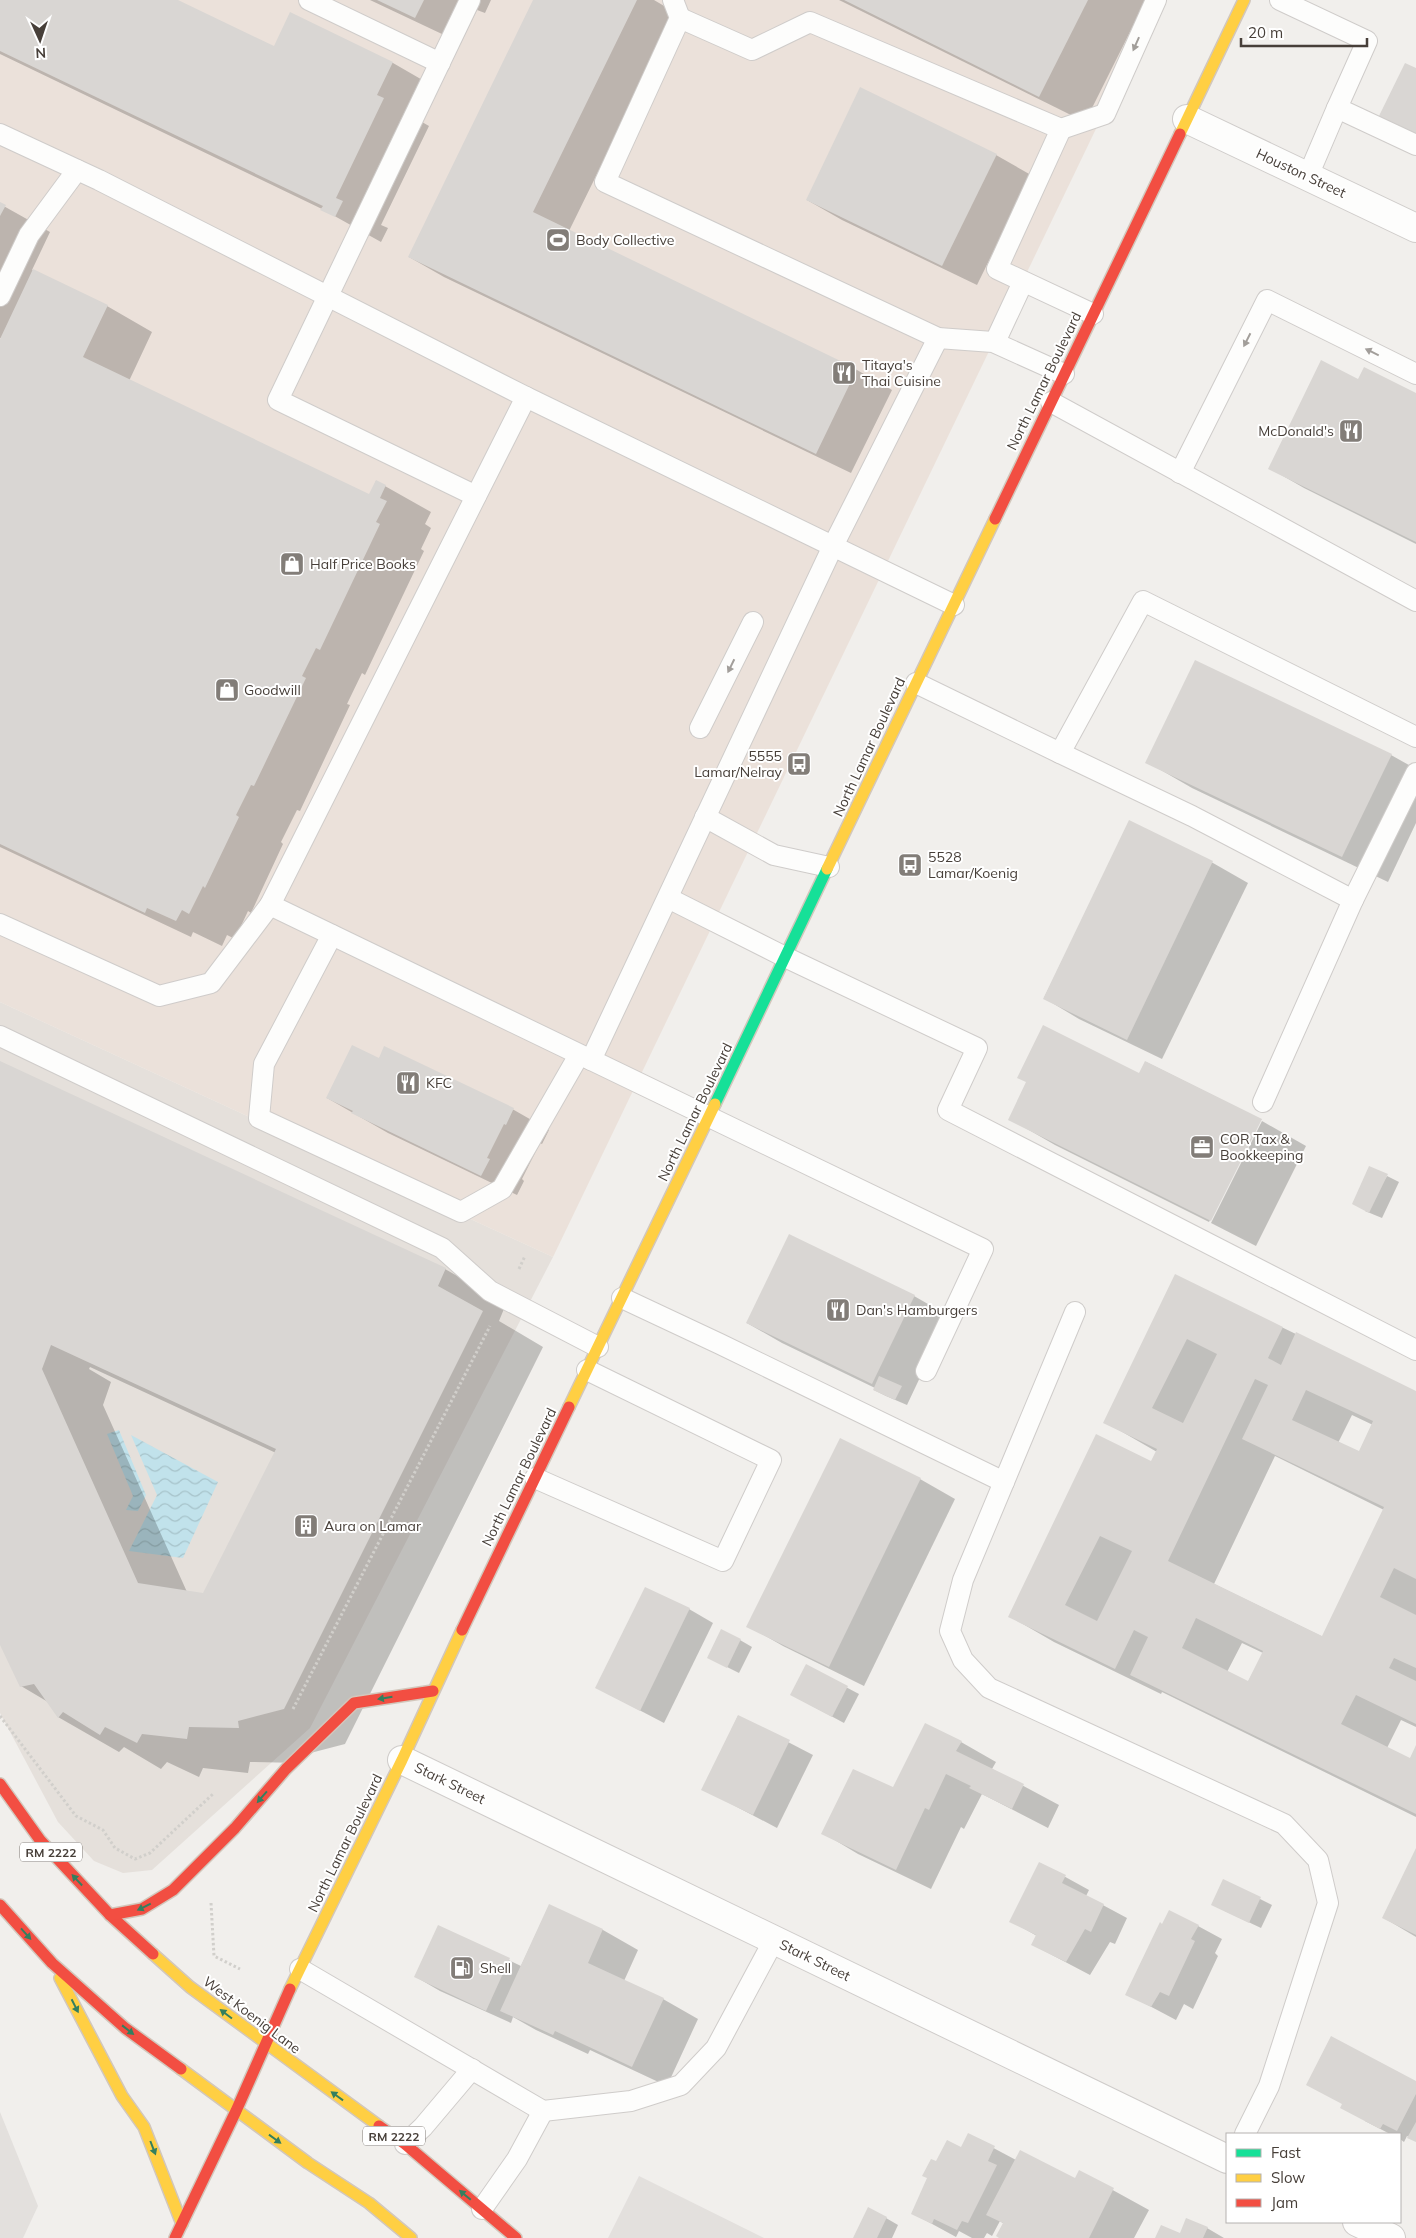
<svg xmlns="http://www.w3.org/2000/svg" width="1416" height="2238" viewBox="0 0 1416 2238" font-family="Mulish,sans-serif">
<defs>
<pattern id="water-waves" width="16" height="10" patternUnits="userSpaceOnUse" patternTransform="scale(1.25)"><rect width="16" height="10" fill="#c1e2eb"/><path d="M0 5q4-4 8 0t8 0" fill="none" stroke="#a7c3ca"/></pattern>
</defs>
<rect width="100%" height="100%" fill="#f1efec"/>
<path fill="#e5e0db" d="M0 1002 553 1257 310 1728 152 1870 123 1873 94 1861 58 1822 0 1713Z"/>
<path fill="#ebe1da" d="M0 0H1158L553 1257 0 1002Z"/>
<g fill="#e3e0dd">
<path d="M0 2112 38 2206 23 2238H0Z"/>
<path d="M639 2176 764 2238H608Z"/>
</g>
<g fill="url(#water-waves)">
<path d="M119 1430 146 1495 138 1511 126 1510 133 1496 107 1434Z"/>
<path d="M131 1435 218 1482 183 1558 129 1551 157 1495Z"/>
</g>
<g fill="#0003" fill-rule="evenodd">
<path d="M0 0H175L274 48 291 14 393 63 438 89 422 122 429 126 381 225 388 228 381 242 322 209 0 54Z"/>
<path d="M370 0H491L485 13 477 10 461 43Z"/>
<path d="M535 0H654L676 13 569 231 857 370 892 390 851 473 444 277 409 257Z"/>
<path d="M839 0H1146L1085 122Z"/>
<path d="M996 155 1031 175 977 285 842 220 807 200Z"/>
<path d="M0 204 50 232 32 270 107 306 152 332 129 381 370 496 376 481 431 512 425 524 431 528 421 549 424 551 365 675 362 673 347 704 350 705 300 811 297 810 281 842 283 844 251 913 248 911 235 939 227 935 222 946 193 932 191 937 0 847V342L2 338H0Z"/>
<path d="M1358 380 1416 394V544L1304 488 1269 468Z"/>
<path d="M1391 755 1416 769V823L1388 882 1192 788 1147 762Z"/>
<path d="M1130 822 1213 863 1248 883 1162 1059 1079 1019 1044 998Z"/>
<path d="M385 1048 514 1110 549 1130 542 1144 540 1143 522 1179 524 1181 517 1195 388 1133 327 1098 379 1059Z"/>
<path d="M0 1062 445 1269 506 1304 499 1321 543 1347 345 1744 299 1756 300 1763 250 1762 248 1773 203 1768 199 1777 167 1762 161 1769 124 1747 119 1752 58 1717 48 1702 21 1686 0 1642ZM90 1367 276 1453 204 1594 187 1592 103 1405 111 1382 89 1369Z"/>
<path d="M1146 1062 1262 1120H1260L1209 1222 1055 1145 1010 1119 1028 1083 1140 1075Z"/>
<path d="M1262 1121 1306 1146 1256 1246 1211 1223Z"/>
<path d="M1387 1176 1399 1182 1382 1218 1365 1211Z"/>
<path d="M1176 1276 1416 1392V1727L1401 1720 1387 1748 1410 1759 1416 1748V1817L1162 1692 1161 1694 1054 1642 1009 1616 1152 1463 1157 1452 1105 1422ZM1352 1415 1373 1425 1360 1453 1338 1443ZM1275 1456 1384 1510 1323 1637 1214 1584ZM1242 1643 1263 1653 1248 1682 1227 1672Z"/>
<path d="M914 1296 949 1316 907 1405 886 1396 874 1390 875 1388 782 1343 747 1323Z"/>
<path d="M920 1479 955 1499 864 1686 783 1646 748 1626Z"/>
<path d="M689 1609 713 1623 664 1723 597 1688Z"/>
<path d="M740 1640 752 1647 739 1673 721 1664Z"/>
<path d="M806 1666 859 1694 844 1723 803 1701Z"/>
<path d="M738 1716 813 1755 777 1828 703 1789Z"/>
<path d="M961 1742 996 1762 992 1769 1059 1805 1048 1828 982 1794 964 1829 961 1827 931 1889 858 1854 823 1833 894 1789Z"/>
<path d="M1416 1851V1937L1384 1918Z"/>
<path d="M1040 1863 1089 1890 1086 1896 1127 1918 1115 1944 1110 1942 1090 1975 1033 1945 1037 1936 1011 1921Z"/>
<path d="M1224 1881 1272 1905 1261 1928 1225 1911Z"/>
<path d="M549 1906 603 1930 638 1950 624 1981 663 1999 698 2019 667 2086 590 2050 588 2054 536 2030 513 2017 511 2023 440 1991 416 1977 439 1927 521 1966Z"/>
<path d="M1198 1926 1222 1939 1215 1953 1218 1956 1193 2009 1184 2004 1176 2020 1127 1994Z"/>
<path d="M1416 2082V2141L1407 2136 1404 2142 1400 2139V2134H1390L1365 2121Z"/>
<path d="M969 2135 1016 2160 1076 2180 1080 2172 1149 2210 1134 2238H1001L1004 2224 1000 2221 992 2236 987 2233 984 2238H972L959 2231 956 2237 912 2213 937 2163 962 2148Z"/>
<path d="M886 2218 898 2225 892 2238H855Z"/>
<path d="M1207 2228 1224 2238H1157L1180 2235Z"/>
</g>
<g fill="#d9d6d3" fill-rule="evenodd">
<path d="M0 0H178L274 46 290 12 393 62 377 95 384 98 336 198 343 201 335 217 320 210 323 206 0 51Z"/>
<path d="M377 0H424L415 18Z"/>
<path d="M533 0H637L533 212 857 369 816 454 408 257Z"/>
<path d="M844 0H1088L1039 97Z"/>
<path d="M1405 63 1416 68V137L1378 118Z"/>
<path d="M860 87 997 154 942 266 806 200Z"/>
<path d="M0 202 6 205 0 216Z"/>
<path d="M33 269 108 305 83 357 369 494 376 480 386 485 380 498 387 501 376 522 380 524 320 650 316 648 302 676 306 678 254 786 251 785 236 815 239 817 205 888 203 886 189 914 182 910 176 921 147 908 145 913 0 844V339Z"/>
<path d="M1321 360 1358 379 1364 367 1416 393V542L1268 469Z"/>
<path d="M1195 660 1392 754 1342 857 1145 763Z"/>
<path d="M1129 820 1213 861 1127 1040 1043 999Z"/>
<path d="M1043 1025 1139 1073 1145 1061 1262 1119 1211 1221 1008 1120 1026 1082 1017 1078Z"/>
<path d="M352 1045 379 1058 384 1046 514 1108 506 1125 504 1124 487 1158 490 1159 481 1176 351 1113 353 1111 326 1098Z"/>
<path d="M0 1061 446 1268 438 1286 483 1311 284 1709 238 1721 239 1728 189 1727 187 1739 142 1734 137 1743 105 1727 100 1735 63 1712 58 1718 34 1684 20 1687 0 1645ZM51 1345 276 1449 203 1593 138 1583 42 1369Z"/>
<path d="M1369 1166 1388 1174 1369 1213 1352 1204Z"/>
<path d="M789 1234 915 1295 872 1384 746 1323Z"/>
<path d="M1175 1274 1283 1327 1268 1358 1281 1365 1296 1332 1416 1391V1579L1394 1568 1380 1597 1416 1615V1668L1394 1658 1389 1668 1416 1681V1724L1356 1695 1341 1724 1410 1758 1416 1745V1814L1130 1675 1148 1637 1134 1630 1115 1669 1008 1617 1096 1434 1151 1461 1157 1449 1103 1423ZM1187 1339 1217 1354 1183 1423 1152 1408ZM1255 1379 1268 1385 1242 1439 1384 1507 1322 1636 1168 1561ZM1306 1390 1373 1421 1359 1451 1292 1420ZM1100 1536 1132 1551 1097 1621 1065 1605ZM1196 1618 1263 1651 1248 1681 1182 1648Z"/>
<path d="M879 1376 902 1386 895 1400 873 1390Z"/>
<path d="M840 1438 921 1478 829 1667 746 1627Z"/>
<path d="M645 1587 690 1608 640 1711 595 1688Z"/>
<path d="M721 1629 741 1639 727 1668 707 1658Z"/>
<path d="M806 1664 848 1686 832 1717 790 1695Z"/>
<path d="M738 1715 790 1740 753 1815 701 1790Z"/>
<path d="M925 1723 962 1741 956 1751 1024 1784 1012 1809 969 1788 971 1786 946 1774 929 1810 925 1808 896 1870 821 1834 853 1769 893 1787Z"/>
<path d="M1416 1848V1935L1382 1918Z"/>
<path d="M1039 1862 1066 1875 1062 1883 1104 1904 1091 1932 1085 1929 1066 1962 1031 1945 1036 1935 1009 1922Z"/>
<path d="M1223 1879 1261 1897 1249 1923 1211 1905Z"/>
<path d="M549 1904 603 1929 588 1963 664 1998 632 2067 555 2031 553 2035 500 2011Z"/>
<path d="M1169 1910 1199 1925 1191 1939 1195 1941 1169 1996 1160 1992 1151 2007 1125 1995 1160 1922 1162 1924Z"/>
<path d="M438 1925 510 1958 486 2011 414 1977Z"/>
<path d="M1331 2036 1416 2081V2094L1397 2131 1383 2124 1380 2129 1340 2108 1342 2104 1306 2085Z"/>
<path d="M1416 2122V2142L1407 2138Z"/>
<path d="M968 2133 995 2146 988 2161 997 2165 968 2223 962 2221 957 2230 934 2219 932 2224 911 2214 927 2178 922 2176 931 2159 936 2161 947 2140 961 2147Z"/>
<path d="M1020 2150 1075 2178 1079 2170 1114 2188 1089 2238H999L996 2236 1003 2223 986 2215Z"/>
<path d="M868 2207 887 2217 877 2238H853Z"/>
<path d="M1186 2218 1208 2227 1203 2238H1155L1161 2225 1180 2233Z"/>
</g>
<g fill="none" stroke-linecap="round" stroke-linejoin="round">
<defs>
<g id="lane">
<path d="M309 0 440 63"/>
<path d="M470 0 278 400 476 496"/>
<path d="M673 0 680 18 605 182 938 338 993 342 1064 374"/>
<path d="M1280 0 1367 41 1337 108 1416 145"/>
<path d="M680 18 752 50 810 22 1061 129 997 269 1093 314"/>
<path d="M1061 129 1105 114 1156 0"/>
<path d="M0 134 99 180 526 397 270 905 983 1249 926 1371"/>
<path d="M1308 176 1337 108"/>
<path d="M0 296 29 235 77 170"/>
<path d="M995 342 1023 282"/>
<path d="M526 397 954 605"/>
<path d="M1051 402 1416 601"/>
<path d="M1180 473 1267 300 1416 374"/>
<path d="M916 683 1060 753 1143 601 1416 737"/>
<path d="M700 728 753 622"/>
<path d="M1060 753 1192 816 1353 900 1416 773"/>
<path d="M705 817 774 855 829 867"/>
<path d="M668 898 785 957 977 1048 948 1110 1416 1350"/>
<path d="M0 924 159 996 211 983 270 905"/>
<path d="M332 935 264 1064 259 1118 461 1212 502 1189 579 1055"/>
<path d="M0 1036 442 1248 490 1291 598 1347"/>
<path d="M591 1060 833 546 938 338"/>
<path d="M1263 1102 1353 900"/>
<path d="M622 1298 720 1344 1004 1482"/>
<path d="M1075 1312 963 1580 950 1631 963 1660 989 1688 1284 1824 1318 1860 1328 1903 1269 2086 1245 2134"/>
<path d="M535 1478 723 1561 771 1460 587 1370"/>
<path d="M300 1969 543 2111 631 2101 681 2085 716 2048 774 1940"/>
<path d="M405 2144 423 2127 472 2069"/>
<path d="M482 2209 517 2159 543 2111"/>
</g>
<g id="street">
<path d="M1187 119 1416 228"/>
<path d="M402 1760 1227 2159"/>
<path d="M1357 2222 1391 2238"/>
</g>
<path id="fast" d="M715 1104 827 869"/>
<g id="slow">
<path d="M1180 134 1244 0"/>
<path d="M827 869 995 519"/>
<path d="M569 1407 715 1104"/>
<path d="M153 1954 190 1987 379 2126"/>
<path d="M60 1978 122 2096 144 2127 182 2224"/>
<path d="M290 1989 402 1760 462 1630"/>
<path d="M181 2069 308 2163 369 2203 411 2238"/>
</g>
<g id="jam">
<path d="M995 519 1180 134"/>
<path d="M462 1630 569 1407"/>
<path d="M0 1784 40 1840 110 1915 153 1954"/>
<path d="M0 1905 52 1963 125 2028 181 2069"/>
<path d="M110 1915 142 1909 173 1890 235 1828 286 1769 354 1703 433 1691"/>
<path d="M379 2126 405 2144 516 2238"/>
<path d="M175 2238 236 2111 290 1989"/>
</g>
</defs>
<use href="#lane" stroke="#cfccca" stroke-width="22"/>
<use href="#street" stroke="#cfccca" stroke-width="30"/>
<use href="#fast" stroke="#d2c7bc" stroke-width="14"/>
<use href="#slow" stroke="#d2c7bc" stroke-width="14"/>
<use href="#jam" stroke="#d2c7bc" stroke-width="14"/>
<g stroke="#d1cfcb" stroke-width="3" stroke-dasharray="2.5 2.5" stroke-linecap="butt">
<path d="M519 1269 525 1256"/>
<path d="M293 1709 490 1326"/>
<path d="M0 1716 76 1816 103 1830 115 1848 135 1859 150 1853 214 1793"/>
<path d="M211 1903 214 1956 240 1969"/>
</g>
<use href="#lane" stroke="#fdfdfc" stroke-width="20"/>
<use href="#street" stroke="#fdfdfc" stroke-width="28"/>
<use href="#fast" stroke="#16e098" stroke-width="11"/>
<use href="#slow" stroke="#ffcf43" stroke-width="11"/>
<use href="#jam" stroke="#f24e42" stroke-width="11"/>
</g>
<defs><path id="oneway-solid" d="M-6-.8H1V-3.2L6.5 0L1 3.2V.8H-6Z" transform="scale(1.25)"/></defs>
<g fill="#a29e9a">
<use href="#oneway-solid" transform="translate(1136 44) rotate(114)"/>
<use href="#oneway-solid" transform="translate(1247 340) rotate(117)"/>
<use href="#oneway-solid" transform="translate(1372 352) rotate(-154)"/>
<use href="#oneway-solid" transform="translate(731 666) rotate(116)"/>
</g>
<g fill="#337f5f">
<use href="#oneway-solid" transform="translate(385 1698) rotate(171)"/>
<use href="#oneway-solid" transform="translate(262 1797) rotate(131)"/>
<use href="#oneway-solid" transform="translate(77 1880) rotate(-133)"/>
<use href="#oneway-solid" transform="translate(144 1907) rotate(154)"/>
<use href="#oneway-solid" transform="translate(26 1934) rotate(48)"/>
<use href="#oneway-solid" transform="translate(75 2006) rotate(63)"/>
<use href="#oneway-solid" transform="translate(226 2014) rotate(-143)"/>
<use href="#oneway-solid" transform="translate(128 2030) rotate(38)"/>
<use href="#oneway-solid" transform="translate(337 2096) rotate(-144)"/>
<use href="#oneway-solid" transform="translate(275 2139) rotate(36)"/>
<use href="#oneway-solid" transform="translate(153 2148) rotate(69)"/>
<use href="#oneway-solid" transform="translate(465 2195) rotate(-140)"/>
</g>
<defs>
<symbol id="stadium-square" viewBox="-11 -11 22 22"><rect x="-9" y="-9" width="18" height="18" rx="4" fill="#827d78" stroke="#fff"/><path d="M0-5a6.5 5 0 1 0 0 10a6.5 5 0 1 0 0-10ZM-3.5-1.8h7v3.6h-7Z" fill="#fff"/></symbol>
<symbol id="restaurant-square" viewBox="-11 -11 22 22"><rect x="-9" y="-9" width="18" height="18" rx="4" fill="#827d78" stroke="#fff"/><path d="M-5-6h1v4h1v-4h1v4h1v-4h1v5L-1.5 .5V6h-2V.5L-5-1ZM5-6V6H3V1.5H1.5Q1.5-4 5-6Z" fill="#fff"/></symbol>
<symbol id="shop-square" viewBox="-11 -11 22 22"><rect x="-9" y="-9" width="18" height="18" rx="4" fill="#827d78" stroke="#fff"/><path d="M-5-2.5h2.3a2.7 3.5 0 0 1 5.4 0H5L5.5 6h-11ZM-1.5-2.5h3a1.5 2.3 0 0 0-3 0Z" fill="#fff"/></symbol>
<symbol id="bus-square" viewBox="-11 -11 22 22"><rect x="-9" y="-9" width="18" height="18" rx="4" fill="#827d78" stroke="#fff"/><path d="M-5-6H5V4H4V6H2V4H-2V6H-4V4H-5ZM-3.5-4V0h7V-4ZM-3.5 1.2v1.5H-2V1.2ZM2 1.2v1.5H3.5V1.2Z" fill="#fff"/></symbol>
<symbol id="office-square" viewBox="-11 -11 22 22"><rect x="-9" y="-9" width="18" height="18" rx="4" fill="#827d78" stroke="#fff"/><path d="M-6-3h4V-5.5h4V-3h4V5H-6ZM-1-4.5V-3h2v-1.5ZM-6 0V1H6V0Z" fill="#fff"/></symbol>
<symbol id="building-square" viewBox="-11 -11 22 22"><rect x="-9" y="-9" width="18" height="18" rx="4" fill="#827d78" stroke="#fff"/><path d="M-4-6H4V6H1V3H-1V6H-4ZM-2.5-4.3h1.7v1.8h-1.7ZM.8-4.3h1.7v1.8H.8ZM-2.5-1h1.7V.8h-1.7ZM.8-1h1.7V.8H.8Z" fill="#fff"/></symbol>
<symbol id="fuel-square" viewBox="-11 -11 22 22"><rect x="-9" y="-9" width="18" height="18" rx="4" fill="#827d78" stroke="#fff"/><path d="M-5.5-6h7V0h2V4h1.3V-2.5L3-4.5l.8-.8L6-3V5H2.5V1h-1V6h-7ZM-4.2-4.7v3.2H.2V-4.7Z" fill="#fff"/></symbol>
</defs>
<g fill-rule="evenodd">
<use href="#stadium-square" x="544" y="226" width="28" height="28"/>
<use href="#restaurant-square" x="830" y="359" width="28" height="28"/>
<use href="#restaurant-square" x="1337" y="417" width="28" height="28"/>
<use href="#shop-square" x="278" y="550" width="28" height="28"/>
<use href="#shop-square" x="213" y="676" width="28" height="28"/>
<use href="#bus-square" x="785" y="750" width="28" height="28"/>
<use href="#bus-square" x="896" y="851" width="28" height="28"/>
<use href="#restaurant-square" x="394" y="1069" width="28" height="28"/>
<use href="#office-square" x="1188" y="1133" width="28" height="28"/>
<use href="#restaurant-square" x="824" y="1296" width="28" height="28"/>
<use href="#building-square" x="292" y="1512" width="28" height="28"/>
<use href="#fuel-square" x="448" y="1954" width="28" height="28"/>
</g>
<g text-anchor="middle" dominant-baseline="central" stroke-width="4" stroke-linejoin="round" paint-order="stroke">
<g fill="#fff" stroke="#7e7974" stroke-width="1">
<rect x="20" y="1842.5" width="62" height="19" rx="4"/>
<rect x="363" y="2126.5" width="62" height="19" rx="4"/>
</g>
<g font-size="12" font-weight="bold" fill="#473f39">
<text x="51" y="1852">RM 2222</text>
<text x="394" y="2136">RM 2222</text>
</g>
<g font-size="14" fill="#473f39" stroke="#fff">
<text transform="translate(1301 173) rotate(25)">Houston Street</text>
<text transform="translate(1044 381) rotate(-64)">North Lamar Boulevard</text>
<text transform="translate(869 747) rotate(-65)">North Lamar Boulevard</text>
<text transform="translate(695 1112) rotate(-64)">North Lamar Boulevard</text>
<text transform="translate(519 1477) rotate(-64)">North Lamar Boulevard</text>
<text transform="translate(450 1783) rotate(26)">Stark Street</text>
<text transform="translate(345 1843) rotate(-64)">North Lamar Boulevard</text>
<text transform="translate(815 1960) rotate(26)">Stark Street</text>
<text transform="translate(252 2015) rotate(37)">West Koenig Lane</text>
</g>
<g font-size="14" fill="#473f39" stroke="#fff" text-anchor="start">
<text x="576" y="240">Body Collective</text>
<text x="862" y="365">Titaya's<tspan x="862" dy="16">Thai Cuisine</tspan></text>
<text x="1334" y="431" text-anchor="end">McDonald's</text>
<text x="310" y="564">Half Price Books</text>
<text x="244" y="690">Goodwill</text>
<text x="782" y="756" text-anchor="end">5555<tspan x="782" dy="16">Lamar/Nelray</tspan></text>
<text x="928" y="857">5528<tspan x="928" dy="16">Lamar/Koenig</tspan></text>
<text x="426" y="1083">KFC</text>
<text x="1220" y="1139">COR Tax &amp;<tspan x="1220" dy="16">Bookkeeping</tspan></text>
<text x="856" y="1310">Dan's Hamburgers</text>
<text x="324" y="1526">Aura on Lamar</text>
<text x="480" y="1968">Shell</text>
</g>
</g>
<rect x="1226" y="2133" width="175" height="90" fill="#ffffff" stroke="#b5b2b0"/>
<rect x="1236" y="2149" width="25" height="8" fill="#16e098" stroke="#b5b2b0"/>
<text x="1271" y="2158" font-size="15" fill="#473f39">Fast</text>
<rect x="1236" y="2174" width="25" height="8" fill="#ffcf43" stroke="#b5b2b0"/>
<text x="1271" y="2183" font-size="15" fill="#473f39">Slow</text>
<rect x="1236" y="2199" width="25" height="8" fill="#f24e42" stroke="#b5b2b0"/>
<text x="1271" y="2208" font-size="15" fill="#473f39">Jam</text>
<g transform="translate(40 40) rotate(177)" stroke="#ffffff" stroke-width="4" paint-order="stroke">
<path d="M0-4L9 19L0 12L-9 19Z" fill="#473f39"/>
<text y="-8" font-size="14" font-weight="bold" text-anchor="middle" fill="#473f39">N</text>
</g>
<path d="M1241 38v8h126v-8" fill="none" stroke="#473f39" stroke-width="2.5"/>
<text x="1248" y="38" font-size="15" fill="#473f39" stroke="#ffffff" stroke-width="4" paint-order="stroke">20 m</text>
</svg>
